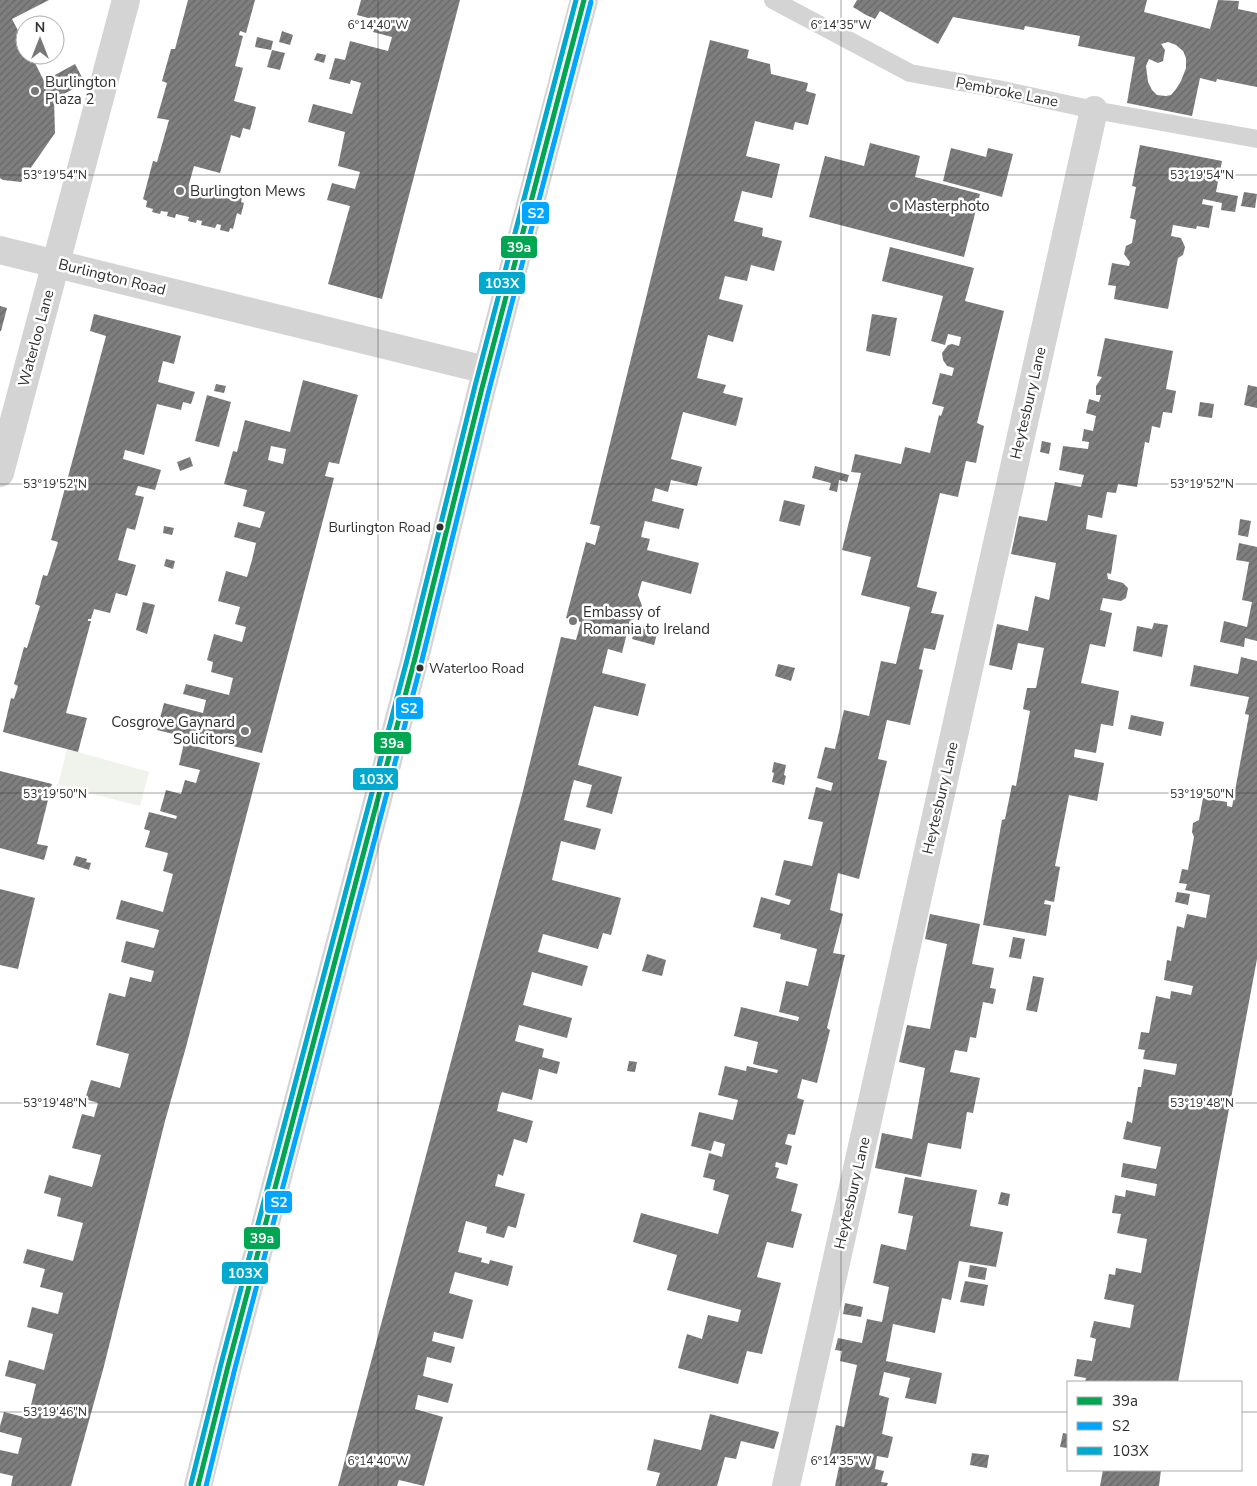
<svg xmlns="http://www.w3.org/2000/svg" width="1257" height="1486" viewBox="0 0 1257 1486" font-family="'Nunito Sans',sans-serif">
<defs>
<pattern id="building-hatch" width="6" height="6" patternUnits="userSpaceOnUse" patternTransform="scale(1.25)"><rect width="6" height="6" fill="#7f7f7f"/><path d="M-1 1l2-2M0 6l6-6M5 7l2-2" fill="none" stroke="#686868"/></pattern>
</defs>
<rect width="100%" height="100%" fill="#fff"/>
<path fill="#f0f2ec" d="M67 749 149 772 140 806 58 785Z"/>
<g fill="url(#building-hatch)" fill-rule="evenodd">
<path d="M0 0H49L12 19 25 44V55H31L44 81 75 64 85 83 54 99 55 133 21 182 3 180 0 178Z"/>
<path d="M188 0H255L246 33 240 31 239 35 243 36 235 66 243 68 234 101 256 107 250 130 243 128 240 138 231 135 220 173 194 166 189 184 242 198 241 202 244 203 241 215 237 213 233 229 230 228 229 232 220 230 221 225 217 224 215 228 201 225 202 221 197 220 196 223 188 221 189 217 176 214 175 218 167 216 168 212 161 211 160 214 152 212 153 209 146 207 147 201 143 199 153 161 157 162 169 120 157 118 167 83 162 81 171 49H175Z"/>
<path d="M361 0H460L382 299 328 284 350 206 327 200 332 183 355 189 360 172 338 166 345 132 308 122 313 104 352 114 361 83 351 80 350 84 329 79 335 58 345 60 350 41 388 51 392 37 373 32 376 20 357 15Z"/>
<path d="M857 0H1147L1144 12 1210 29 1218 0 1239 1 1238 9 1257 13V87L1217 79 1216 82 1200 78 1192 116 1127 103 1135 57 1078 46 1080 36 1025 26 1024 30 953 17 938 44 880 11 875 19 866 15 853 7ZM1168 42 1176 45 1183 51 1186 58V68L1181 81 1176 89 1171 95 1166 96 1157 95 1152 90 1148 82 1146 66 1149 59 1158 63 1163 61 1165 50 1161 44Z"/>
<path d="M282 31 293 35 290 45 279 42Z"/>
<path d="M257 37 273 41 271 50 255 47Z"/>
<path d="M710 40 749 50 747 58 770 64 771 74 808 83 806 91 816 94 808 125 795 122 793 130 755 121 746 156 780 164 772 198 742 191 734 221 763 228 762 236 782 241 774 271 751 265 747 281 725 276 719 299 743 305 733 342 708 335 697 378 726 385 723 393 743 398 736 426 683 412 671 459 702 467 697 486 671 480 668 492 655 488 652 501 684 509 679 529 645 521 641 537 650 539 647 550 699 563 691 594 642 581 638 595 642 606 638 617 630 621 622 653 608 649 602 673 646 684 638 716 594 706 578 765 622 777 612 814 586 807 592 785 574 780 568 803 564 820 601 829 595 850 561 841 552 880 621 898 611 935 603 933 598 949 543 934 538 952 588 966 582 986 532 972 523 1005 572 1018 567 1038 519 1025 515 1041 544 1049 542 1057 560 1062 557 1074 539 1069 532 1100 502 1092 500 1097 497 1111 533 1121 527 1143 514 1139 503 1176 498 1174 495 1186 525 1194 520 1212 516 1228 508 1226 504 1238 486 1233 487 1227 466 1221 458 1252 482 1258 481 1262 489 1264 490 1260 513 1266 508 1286 455 1272 449 1293 473 1300 463 1339 434 1332 432 1341 455 1347 451 1363 427 1357 423 1376 453 1384 448 1403 418 1395 415 1409 443 1417 424 1486 399 1480 397 1486H338L523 791 561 637 576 640 581 622 566 618 586 542 595 545 600 526 590 524Z"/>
<path d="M272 50 285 53 280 70 267 67Z"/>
<path d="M317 53 326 55 324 63 314 60Z"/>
<path d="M870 143 920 156 915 177 980 194 964 257 809 217 825 156 864 166Z"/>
<path d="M1140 145 1222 161 1216 192 1238 196 1235 212 1221 210 1222 203 1203 199 1202 204 1213 206 1209 228 1197 226 1196 229 1173 225 1171 236 1181 238 1185 247 1183 255 1178 258 1168 309 1114 299 1116 286 1108 285 1112 263 1129 266 1130 262 1124 254 1126 246 1132 243 1136 220 1130 218 1136 187 1132 186Z"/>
<path d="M951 148 986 157 988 148 1013 154 1002 197 943 181Z"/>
<path d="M1244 192 1257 194 1255 208 1241 206Z"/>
<path d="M890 247 974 268 965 301 1004 311 977 423 984 426 976 463 966 461 958 497 940 493 917 587 937 592 931 613 944 615 935 650 924 648 919 669 923 670 910 725 887 720 878 759 887 761 859 879 838 873 830 910 843 914 833 953 845 955 827 1028 830 1030 817 1083 802 1079 797 1098 804 1100 795 1135 788 1134 785 1144 792 1146 787 1165 776 1162 775 1167 779 1168 776 1178 798 1184 791 1211 802 1214 793 1248 767 1242 757 1277 781 1283 762 1354 747 1351 738 1384 678 1368 687 1334 702 1339 708 1315 738 1322 741 1310 667 1290 677 1255 633 1242 641 1213 718 1234 729 1195 713 1190 715 1180 703 1177 709 1153 722 1157 725 1144 714 1141 711 1151 691 1146 699 1112 733 1120 738 1100 718 1095 725 1066 746 1071 747 1066 777 1073 778 1070 753 1064 758 1042 734 1036 741 1007 798 1021 799 1017 779 1012 786 981 808 986 817 949 780 939 781 934 753 927 761 897 789 905 791 900 775 895 784 860 812 866 823 822 808 819 816 787 831 791 833 783 817 778 825 747 835 749 844 710 869 716 881 661 896 664 910 607 861 595 871 557 842 550 861 473 851 472 855 454 901 464 905 447 930 453 939 415 941 416 944 407 932 404 940 373 952 376 954 368 947 366 943 360 942 353 948 345 952 344 959 346 961 337 948 334 945 345 931 341 943 296 882 281Z"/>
<path d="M0 306 7 308 1 331H0Z"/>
<path d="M94 314 181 336 174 364 163 361 158 382 195 392 191 404 183 402 181 410 157 404 144 455 125 450 123 459 161 470 155 490 138 486 135 495 144 497 135 530 127 528 118 560 136 565 127 596 116 593 110 613 94 609 91 619H88V621H91L66 713 87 718 78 752 3 732 11 698 14 699 18 686 14 684 24 647 27 648 40 606 35 604 43 575 47 576 48 574 58 542 51 540 106 336 90 331Z"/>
<path d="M872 314 897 318 890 356 866 351Z"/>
<path d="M1105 338 1173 351 1166 389 1176 391 1172 413 1163 412 1160 428 1152 426 1149 443 1145 442 1137 487 1118 484 1116 493 1107 492 1102 518 1088 515 1086 529 1117 535 1111 574 1107 573 1108 579 1123 583 1128 588 1126 598 1121 601 1103 598 1100 610 1112 613 1105 647 1090 644 1081 683 1119 691 1113 726 1101 724 1096 753 1075 749 1074 757 1104 763 1097 801 1069 795 1055 866 1060 867 1054 902 1045 900 1044 904 1051 905 1046 936 983 925 1002 820 1005 819 1012 785 1016 786 1030 711 1023 709 1027 688H1036L1044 648 1018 643 1012 670 989 665 997 624 1028 631 1035 596 1049 600 1056 563 1011 554 1019 516 1047 521 1055 482 1081 487 1084 475 1059 470 1063 446 1088 449 1089 442 1082 441 1084 429 1093 431 1096 416 1086 413 1089 399 1099 402 1101 395H1096V386L1102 377 1097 376Z"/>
<path d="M303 380 358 395 339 464 329 462 325 476 334 478 262 753 191 736 190 738 157 730 164 703 203 713 206 700 183 694 186 684 229 695 233 678 211 672 213 662 207 660 214 634 242 642 246 627 235 624 240 607 218 601 226 571 247 577 252 560 256 543 234 537 238 522 260 528 265 512 243 506 247 490 224 484 233 451 237 452 245 420 290 432ZM271 446 286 449 283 464 268 460Z"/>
<path d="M216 384 226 386 224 393 214 391Z"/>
<path d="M1248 385 1257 387V408L1244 405Z"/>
<path d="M207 395 231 402 219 447 195 441Z"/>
<path d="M1200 402 1214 404 1212 418 1198 416Z"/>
<path d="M1042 441 1051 443 1049 454 1040 452Z"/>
<path d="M190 457 193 466 180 471 177 462Z"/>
<path d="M815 466 849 475 847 482 839 480 837 492 829 490 831 483 812 478Z"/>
<path d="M784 500 805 505 800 526 779 521Z"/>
<path d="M1240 519 1251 521 1248 537 1238 535Z"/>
<path d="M164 526 174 528 172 535 163 533Z"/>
<path d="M1239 543 1257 547V641L1245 638 1244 647 1220 642 1224 621 1247 627 1252 602 1242 600 1249 562 1236 560Z"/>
<path d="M166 559 175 561 173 569 164 566Z"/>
<path d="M143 602 155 605 147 634 136 630Z"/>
<path d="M1154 623 1168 625 1162 657 1133 651 1137 626 1152 629Z"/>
<path d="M636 624 658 630 654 645 632 639Z"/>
<path d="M1241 657 1257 661V959L1178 1382H1085L1086 1378 1074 1376 1077 1359 1092 1361 1096 1339 1090 1337 1094 1321 1130 1328 1134 1305 1104 1299 1107 1286 1109 1274 1115 1275 1116 1268 1141 1273 1147 1239 1117 1233 1121 1214 1112 1213 1115 1195 1125 1197 1126 1190 1155 1196 1157 1184 1121 1177 1123 1163 1156 1169 1161 1147 1123 1139 1127 1121 1132 1123 1138 1087H1141L1144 1069 1175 1075 1177 1064 1143 1059 1145 1050 1138 1049 1141 1032 1149 1033 1156 996 1170 999 1171 991 1191 995 1193 986 1164 980 1167 960 1171 961 1177 926 1184 928 1187 914 1206 918 1210 895 1185 890 1187 884 1179 883 1182 869 1188 870 1194 837 1192 832 1193 823 1199 820 1203 798 1227 802V806L1232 807 1249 715 1245 714 1249 697 1190 686 1194 665 1238 674Z"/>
<path d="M778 664 795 668 791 681 775 676Z"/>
<path d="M1131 715 1164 722 1161 736 1128 729Z"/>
<path d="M184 743 260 763 186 1047 165 1121 104 1366 71 1486H11L13 1476 0 1473V1450L18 1454 22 1438 0 1432V1426L4 1412 28 1418 36 1384 5 1376 9 1360 44 1370 53 1334 27 1327 32 1307 58 1314 63 1293 40 1287 45 1269 23 1263 27 1249 73 1261 83 1223 57 1216 61 1198 44 1193 49 1175 92 1187 97 1170 101 1155 72 1148 82 1114 94 1117 98 1103 85 1099 91 1080 120 1088 129 1054 96 1045 109 993 125 997 130 977 151 982 154 971 121 962 126 941 154 948 159 930 116 919 121 900 163 912 173 874 163 871 168 853 145 847 150 831 144 829 149 812 176 819 177 816 160 811 166 790 181 794 185 780 196 783 200 770 179 765Z"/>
<path d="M774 762 786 765 784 775 786 776 784 785 772 782 774 773 772 772Z"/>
<path d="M0 771 52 784 37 844 48 846 44 860 0 848Z"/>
<path d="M76 856 87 859 86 862 91 863 89 870 73 865Z"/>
<path d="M0 889 35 898 18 969 0 965Z"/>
<path d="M1177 892 1190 894 1188 905 1175 902Z"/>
<path d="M930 914 980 924 972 964 994 968 990 988 996 989 993 1004 983 1002 976 1038 970 1037 967 1052 955 1050 950 1072 980 1078 973 1113 967 1112 961 1149 928 1143 921 1177 875 1168 882 1133 912 1139 925 1068 899 1062 907 1025 930 1029 947 944 925 939Z"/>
<path d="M1013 937 1025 939 1021 959 1009 957Z"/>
<path d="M647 954 666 960 662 976 642 971Z"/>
<path d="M1033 976 1044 978 1037 1012 1026 1010Z"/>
<path d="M629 1061 637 1062 635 1072 627 1071Z"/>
<path d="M905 1177 977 1190 970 1226 1003 1232 996 1267 959 1261 951 1300 942 1298 935 1333 893 1324 886 1361 942 1373 936 1404 905 1398 910 1378 884 1372 879 1395 889 1398 882 1434 893 1437 888 1458 877 1456 875 1469 884 1471 881 1482 888 1483 887 1486H835L840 1462 829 1459 836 1425 844 1427 857 1365 840 1361 842 1351 835 1350 838 1338 862 1343 867 1319 882 1322 889 1287 873 1283 881 1244 906 1250 913 1216 898 1213Z"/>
<path d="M1001 1192 1010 1194 1008 1206 998 1204Z"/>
<path d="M970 1265 987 1268 985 1280 968 1277Z"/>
<path d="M965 1281 988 1285 984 1306 960 1302Z"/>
<path d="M845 1303 863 1307 861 1317 843 1314Z"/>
<path d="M710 1414 779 1432 774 1449 741 1441 736 1459 725 1457 717 1486H656L660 1473 647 1470 654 1439 701 1450Z"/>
<path d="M1063 1433 1068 1434V1448L1060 1447Z"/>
<path d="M972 1453 989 1455 987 1468 970 1465Z"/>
<path d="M1103 1470H1161L1159 1486H1100Z"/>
</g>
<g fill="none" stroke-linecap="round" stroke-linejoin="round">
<path stroke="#d4d4d4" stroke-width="18" d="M773 0 910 73 998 89 1094 110 1257 139"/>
<g stroke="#d4d4d4" stroke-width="28">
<path d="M0 250 486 370"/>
<path d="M0 473 126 0"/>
<path d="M786 1486 1094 110"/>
</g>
<path stroke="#d4d4d4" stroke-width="28" d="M198 1486 228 1366 414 662 482 388 584 0"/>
<defs>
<path id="bus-1" d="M198 1486 228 1366 414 662 482 388 584 0"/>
<path id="bus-2" d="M206 1486 235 1368 421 664 489 390 591 2"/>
<path id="bus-3" d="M191 1484 221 1364 407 660 475 386 576 0"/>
</defs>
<use href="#bus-1" stroke="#fff" stroke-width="9"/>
<use href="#bus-2" stroke="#fff" stroke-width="9"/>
<use href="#bus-3" stroke="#fff" stroke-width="9"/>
<use href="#bus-1" stroke="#00a651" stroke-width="5"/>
<use href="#bus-2" stroke="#00a6ff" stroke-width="5"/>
<use href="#bus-3" stroke="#00a9ce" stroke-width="5"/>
</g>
<path fill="none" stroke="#303030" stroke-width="1" stroke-opacity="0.45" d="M378 0V1486M841 0V1486M0 175H1257M0 484H1257M0 793H1257M0 1103H1257M0 1412H1068M1241 1412H1257"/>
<g fill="#787878" stroke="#fff" stroke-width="2">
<circle cx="35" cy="91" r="5"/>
<circle cx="180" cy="191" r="5"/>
<circle cx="894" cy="206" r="5"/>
<circle cx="573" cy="621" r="5"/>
<circle cx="245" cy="731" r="5"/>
</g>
<g fill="#303030" stroke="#fff" stroke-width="2">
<circle cx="440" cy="527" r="4.5"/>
<circle cx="420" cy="668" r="4.5"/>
</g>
<g text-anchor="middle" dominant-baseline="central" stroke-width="5" stroke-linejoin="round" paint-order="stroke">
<g font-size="14" fill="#303030" stroke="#fff" text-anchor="end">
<text x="431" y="527">Burlington Road</text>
<text x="429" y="668" text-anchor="start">Waterloo Road</text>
</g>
<g font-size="15" fill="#303030" stroke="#fff" text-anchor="start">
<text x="45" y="82">Burlington<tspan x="45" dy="17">Plaza 2</tspan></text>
<text x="190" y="191">Burlington Mews</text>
<text x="904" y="206">Masterphoto</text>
<text x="583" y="612">Embassy of<tspan x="583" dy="17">Romania to Ireland</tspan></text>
<text x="235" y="722" text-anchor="end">Cosgrove Gaynard<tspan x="235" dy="17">Solicitors</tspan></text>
</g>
<g font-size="15" fill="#303030" stroke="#fff">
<text transform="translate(1007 92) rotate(11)">Pembroke Lane</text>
<text transform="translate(112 277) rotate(14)">Burlington Road</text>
<text transform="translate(36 338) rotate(-75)">Waterloo Lane</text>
<text transform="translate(1028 403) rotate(-77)">Heytesbury Lane</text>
<text transform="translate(940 798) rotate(-77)">Heytesbury Lane</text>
<text transform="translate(852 1193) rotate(-77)">Heytesbury Lane</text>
</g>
</g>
<g font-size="12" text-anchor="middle" fill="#303030" stroke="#fff" stroke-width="5" stroke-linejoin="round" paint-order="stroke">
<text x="378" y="29">6°14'40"W</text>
<text x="841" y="29">6°14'35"W</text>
<text x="55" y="179">53°19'54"N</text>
<text x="1202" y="179">53°19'54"N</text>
<text x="55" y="488">53°19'52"N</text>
<text x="1202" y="488">53°19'52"N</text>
<text x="55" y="798">53°19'50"N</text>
<text x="1202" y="798">53°19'50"N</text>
<text x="55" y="1107">53°19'48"N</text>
<text x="1202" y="1107">53°19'48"N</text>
<text x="55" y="1416">53°19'46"N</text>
<text x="378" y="1465">6°14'40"W</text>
<text x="841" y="1465">6°14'35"W</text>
</g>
<g stroke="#fff" stroke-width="2">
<rect x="521" y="201" width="29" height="24" rx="5" fill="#00a6ff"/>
<rect x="500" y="235" width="38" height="24" rx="5" fill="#00a651"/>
<rect x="478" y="271" width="48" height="24" rx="5" fill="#00a9ce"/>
<rect x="395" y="696" width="29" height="24" rx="5" fill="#00a6ff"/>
<rect x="373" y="731" width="39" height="24" rx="5" fill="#00a651"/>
<rect x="352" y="767" width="47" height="24" rx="5" fill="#00a9ce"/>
<rect x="264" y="1190" width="29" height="24" rx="5" fill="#00a6ff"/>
<rect x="243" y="1226" width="38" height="24" rx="5" fill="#00a651"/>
<rect x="221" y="1261" width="48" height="24" rx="5" fill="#00a9ce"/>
</g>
<g font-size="14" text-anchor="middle" font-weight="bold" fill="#fff">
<text x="536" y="218">S2</text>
<text x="519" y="252">39a</text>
<text x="502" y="288">103X</text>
<text x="409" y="713">S2</text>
<text x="392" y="748">39a</text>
<text x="376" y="784">103X</text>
<text x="279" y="1207">S2</text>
<text x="262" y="1243">39a</text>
<text x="245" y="1278">103X</text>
</g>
<rect x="1067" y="1381" width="175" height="90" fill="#ffffff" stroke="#acacac"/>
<rect x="1077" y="1397" width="25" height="8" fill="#00a651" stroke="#acacac"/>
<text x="1112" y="1406" font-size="15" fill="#303030">39a</text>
<rect x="1077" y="1422" width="25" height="8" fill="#00a6ff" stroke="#acacac"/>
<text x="1112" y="1431" font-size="15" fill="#303030">S2</text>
<rect x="1077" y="1447" width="25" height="8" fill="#00a9ce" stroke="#acacac"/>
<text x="1112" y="1456" font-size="15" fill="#303030">103X</text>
<g transform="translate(40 40)"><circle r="24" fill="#ffffff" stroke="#acacac"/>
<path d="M0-4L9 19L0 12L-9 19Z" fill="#787878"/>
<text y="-8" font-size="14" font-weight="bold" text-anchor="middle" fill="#303030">N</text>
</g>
</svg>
